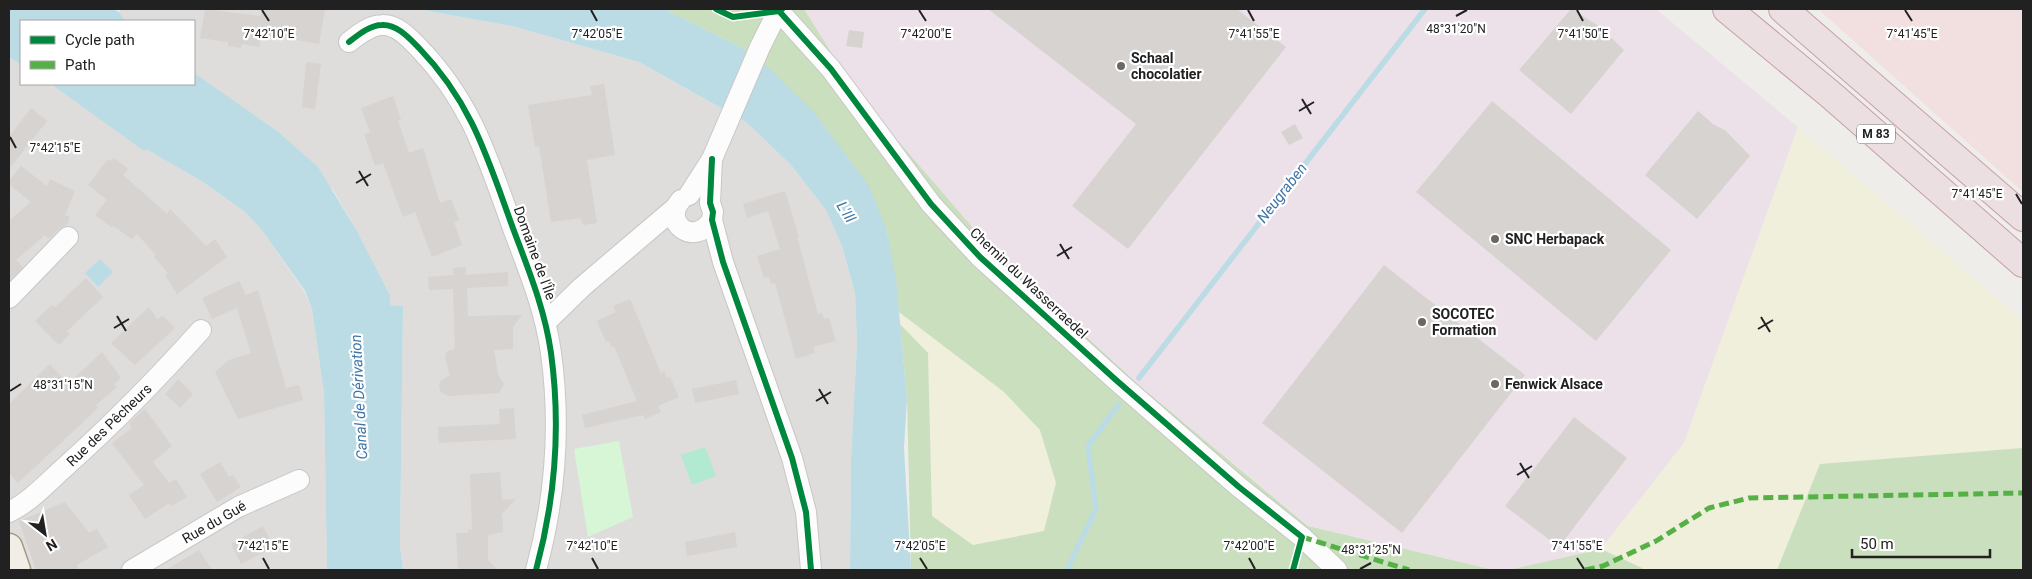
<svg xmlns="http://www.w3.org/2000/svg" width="2032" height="579" viewBox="0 0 2032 579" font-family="Roboto,sans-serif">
<rect width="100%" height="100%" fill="#efedea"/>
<g fill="#dedddb">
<path d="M121 9H417L512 26 639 62 746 122 791 165 826 210 842 246 855 293 857 343 851 458 850 570H403L400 545 403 306 390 305V295L357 231 333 190 194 73V21H126L119 12Z"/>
<path d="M9 57 21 65V84H51L144 150 146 149 203 182 245 212 261 229 304 291 312 309 324 394 327 570H9Z"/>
</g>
<path fill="#f1e0df" d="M1818 9H2023V192Z"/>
<path fill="#ede1e9" d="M804 9H1656L1798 127 1684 443 1601 549 1509 570H1494L1309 526 1140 386 992 250 856 92Z"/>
<g fill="#efefdc">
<path d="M1798 127 2023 321V448L1820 464 1777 570H1642V568L1601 549 1684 443Z"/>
<path d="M899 312 1004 392 1040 430 1056 483 1044 531 973 545 932 516 928 353 900 324Z"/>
</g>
<g fill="#cadfbd">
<path d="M664 9H804L856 92 992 250 1140 386 1308 526 1494 570H911L907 398 900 324 928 353 932 516 973 545 1044 531 1056 483 1040 430 1004 392 899 312 887 231 739 46Z"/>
<path d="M2023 448V570H1777L1820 464Z"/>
<path d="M1601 549 1642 568V570H1509Z"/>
</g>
<path fill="#d6f6d6" d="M619 441 633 517 588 537 574 449Z"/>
<path fill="#b2e9d1" d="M705 447 716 476 692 485 681 455Z"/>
<g fill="#bbdce4">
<path d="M9 9H113L119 12 126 21H21V65L9 57Z"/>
<path d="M417 9H664L739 46 770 69 814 112 869 186 887 231 896 279 907 398 904 448 911 570H850L851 458 857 343 855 293 842 246 826 210 791 165 746 122 639 62 512 26Z"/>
<path d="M194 73 277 131 318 167 357 231 390 295V305L403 306 400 545 403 570H327L324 394 312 309 305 291 261 229 245 212 203 182 146 149 144 151 51 84H194Z"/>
<path d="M100 259 113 272 98 287 85 273Z"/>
</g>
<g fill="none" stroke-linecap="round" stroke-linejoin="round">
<g stroke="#bbdce4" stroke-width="5.5">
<path d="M1139 378 1425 9"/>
<path d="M1067 570 1096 509 1088 446 1119 404"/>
</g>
</g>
<g fill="#d6d3d1">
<path d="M205 9 261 16V12H264L265 9H325L319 44 264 34 263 38H261L259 47 242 44 241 48 228 46V42L200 38Z"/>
<path d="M988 9H1237L1286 47 1128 249 1072 206 1136 124Z"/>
<path d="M1571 9H1574L1587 19 1599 26 1624 50 1571 114 1519 70Z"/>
<path d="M849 30 864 32 862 48 846 46Z"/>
<path d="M306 62 321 64 315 109 302 107Z"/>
<path d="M604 84 615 155 587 160 597 223 583 225 581 218 551 222 539 146 535 147 528 105 592 95 590 86Z"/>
<path d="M393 96 401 120 398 121 409 153 423 148 440 203 451 199 459 220 454 222 462 245 432 257 415 212 403 217 383 163 375 166 364 134 370 132 361 108Z"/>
<path d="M1492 101 1671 250 1596 341 1416 192Z"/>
<path d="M31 108 47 121 9 169V137Z"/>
<path d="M1698 111 1713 124 1726 131 1750 156 1697 219 1645 175Z"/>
<path d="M1295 124 1303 138 1289 145 1281 132Z"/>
<path d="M114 158 128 169 123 175 167 214 170 209 206 246 215 239 227 257 177 294 165 275 168 273 154 257 156 255 137 234 132 239 113 226 112 228 95 215 107 200 88 185 108 159 111 161Z"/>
<path d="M21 166 47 186 50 179 75 191 65 215 70 217 67 225 60 228 49 239 45 235 16 260 23 267 9 281V221L31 202 9 184V181Z"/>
<path d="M785 191 799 237H797L818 314 822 313 824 319 829 318 836 341 813 347 815 353 796 359 775 283 771 284 769 277 764 278 757 256 780 249 768 211 747 218 743 204Z"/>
<path d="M1384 265 1525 375 1402 533 1262 423Z"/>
<path d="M466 267V275L508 272V286L467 288 468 316 522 315 513 327V349L494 350 498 375 504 384 499 393 449 396 442 393 440 390 439 386 441 380 450 375 445 357 447 351 455 349 453 289 429 290 428 277 453 275V268Z"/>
<path d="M86 278 103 297 67 331 70 334 59 345 35 321 52 305 55 307Z"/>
<path d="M239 281 246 295 258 290 286 388 299 385 303 400 238 419 215 372 229 360 251 353 237 308 212 319 202 298Z"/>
<path d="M630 299 661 373 664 371 667 378 670 377 679 397 658 406 661 412 645 419 643 415 585 428 582 415 637 401 614 346 611 347 609 341 606 342 597 321 616 312 613 306Z"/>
<path d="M149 307 157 319 163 316 175 328 135 365 111 343Z"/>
<path d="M102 352 121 378 114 384 117 387 96 405 98 408 18 483 9 473V404L50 364 68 384Z"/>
<path d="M178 379 193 394 180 408 165 394Z"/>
<path d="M736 380 739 394 695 403 692 389Z"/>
<path d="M514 408 516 439 439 443 438 427 500 424 499 409Z"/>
<path d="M145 409 172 446 153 462 169 483 176 479 187 497 171 506 169 503 145 519 129 495 144 485 112 443 132 428 129 423Z"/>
<path d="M1574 417 1627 458 1559 547 1505 506Z"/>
<path d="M220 462 229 477 233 475 241 487 217 502 200 474Z"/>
<path d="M500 472 502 500 516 499 502 514 503 532 488 535V560L498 570H458L456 533H468V530H472L470 474Z"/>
<path d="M65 502 89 533 97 529 108 547 77 565 79 570H36L19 521Z"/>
<path d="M263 526 274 547 241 564 231 544Z"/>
<path d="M735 532 737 547 687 556 685 542Z"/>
<path d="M199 550 212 570H166L189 556Z"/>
</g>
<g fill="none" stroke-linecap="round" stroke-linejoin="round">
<defs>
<g id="minor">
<path d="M779 11 831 69 931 204 980 257 1116 380 1239 487 1302 537 1337 570"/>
<path d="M349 42C358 35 370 25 382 25 397 24 410 39 419 48 473 104 488 160 514 231 529 271 545 310 551 353 561 426 555 500 536 570"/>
<path d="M712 159 710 203 713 212 712 220 723 262 792 458 806 512 811 570"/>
<path d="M689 195 712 159 760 47 779 9"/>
<path d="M681 200C661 222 694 248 712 220"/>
<path d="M9 298 68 237"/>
<path d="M546 322 582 287 675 208"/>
<path d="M9 512C30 502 48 482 66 466 114 423 158 378 201 330"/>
<path d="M132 570 238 507 299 480"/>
</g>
<path id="major" d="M9 547 17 570"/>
<g id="highway">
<path d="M1727 9 1831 95 2023 263"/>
<path d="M1783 9 2023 217"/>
</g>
</defs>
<use href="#minor" stroke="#c8c7c6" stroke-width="22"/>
<use href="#major" stroke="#a69a85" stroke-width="29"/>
<use href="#highway" stroke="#c69eab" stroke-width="30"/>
<use href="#minor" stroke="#fdfcfc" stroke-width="20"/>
<use href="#major" stroke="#f2ede6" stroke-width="26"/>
<use href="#highway" stroke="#ecdfe2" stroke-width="28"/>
<g stroke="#55b145" stroke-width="5" stroke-dasharray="10 5" stroke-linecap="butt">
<path d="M1302 537 1409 570"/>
<path d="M1585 570 1603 566 1656 541 1709 508 1749 498 2023 493"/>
</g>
<defs>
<g id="cycleway">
<path d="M716 9 733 17 779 11 782 9"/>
<path d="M779 11 831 69 931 204 980 257 1116 380 1239 487 1302 537 1293 570"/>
<path d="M349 42C358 35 370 25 382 25 397 24 410 39 419 48 473 104 488 160 514 231 529 271 545 310 551 353 561 426 555 500 536 570"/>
<path d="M712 159 710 203 713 212 712 220 723 262 792 458 806 512 811 570"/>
</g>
</defs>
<use href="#cycleway" stroke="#fff" stroke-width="9"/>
<use href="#cycleway" stroke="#00873e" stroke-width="6"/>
</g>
<path fill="none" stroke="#212121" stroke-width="2" d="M262 10 269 21M591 10 597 21M919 10 926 21M1248 10 1254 21M1577 10 1583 21M1905 10 1912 21M1456 16 1467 10M1302 99 1311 114M1299 111 1314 102M10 137 16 148M359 171 368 186M356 183 371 174M2016 194 2022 204M1060 244 1069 259M1057 256 1072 247M117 316 126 331M1761 317 1770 332M114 328 129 319M1758 329 1773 320M819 389 828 404M10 391 21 384M816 401 831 392M1520 463 1529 478M1517 475 1532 466M263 558 269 569M592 558 598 569M920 558 927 569M1249 558 1255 569M1577 558 1584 569M1360 569 1371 563"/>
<g fill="#696867" stroke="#fff" stroke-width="2">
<circle cx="1121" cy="66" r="5"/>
<circle cx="1495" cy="239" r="5"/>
<circle cx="1422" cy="322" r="5"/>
<circle cx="1495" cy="384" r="5"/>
</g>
<g text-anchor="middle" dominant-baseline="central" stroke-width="4.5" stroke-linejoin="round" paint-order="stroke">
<rect fill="#fff" stroke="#646464" stroke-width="1" x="1857" y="124.5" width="38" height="19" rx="4"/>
<g font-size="12" font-weight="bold" fill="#212121">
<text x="1876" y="134">M 83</text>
</g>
<g font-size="14" font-weight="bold" fill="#212121" stroke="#fff" text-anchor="start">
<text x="1131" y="58">Schaal<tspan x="1131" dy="16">chocolatier</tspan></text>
<text x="1505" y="239">SNC Herbapack</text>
<text x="1432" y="314">SOCOTEC<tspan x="1432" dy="16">Formation</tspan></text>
<text x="1505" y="384">Fenwick Alsace</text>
</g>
<g font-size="14" fill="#212121" stroke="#fff">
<text transform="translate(535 253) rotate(70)">Domaine de l'Île</text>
<text transform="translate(1029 283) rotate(43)">Chemin du Wasserraedel</text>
<text transform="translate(109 425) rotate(-44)">Rue des Pêcheurs</text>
<text transform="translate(214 522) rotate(-30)">Rue du Gué</text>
</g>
<g font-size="15" font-style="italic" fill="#4076a7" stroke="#fff">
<text transform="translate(1282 193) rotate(-52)">Neugraben</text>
<text transform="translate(846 212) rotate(58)">L'Ill</text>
<text transform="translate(359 397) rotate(-93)">Canal de Dérivation</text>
</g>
</g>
<g font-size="12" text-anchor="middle" fill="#212121" stroke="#fff" stroke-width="4.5" stroke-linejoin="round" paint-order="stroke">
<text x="1456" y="33">48°31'20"N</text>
<text x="269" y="38">7°42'10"E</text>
<text x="597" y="38">7°42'05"E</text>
<text x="926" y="38">7°42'00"E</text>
<text x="1254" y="38">7°41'55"E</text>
<text x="1583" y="38">7°41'50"E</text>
<text x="1912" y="38">7°41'45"E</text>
<text x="55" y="152">7°42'15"E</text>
<text x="1977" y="198">7°41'45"E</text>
<text x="63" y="389">48°31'15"N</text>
<text x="263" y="550">7°42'15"E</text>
<text x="592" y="550">7°42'10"E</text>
<text x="920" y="550">7°42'05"E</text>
<text x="1249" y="550">7°42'00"E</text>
<text x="1577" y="550">7°41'55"E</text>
<text x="1371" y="554">48°31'25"N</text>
</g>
<rect width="2032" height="579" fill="none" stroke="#212121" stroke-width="20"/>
<rect x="20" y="20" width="175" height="65" fill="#ffffff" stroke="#a6a6a6"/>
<rect x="30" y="36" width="25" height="8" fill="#00873e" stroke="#a6a6a6"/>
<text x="65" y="45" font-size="15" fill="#212121">Cycle path</text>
<rect x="30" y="61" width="25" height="8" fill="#55b145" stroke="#a6a6a6"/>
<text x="65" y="70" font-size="15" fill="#212121">Path</text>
<g transform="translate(45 534) rotate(149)" stroke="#ffffff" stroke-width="4" paint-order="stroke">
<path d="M0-4L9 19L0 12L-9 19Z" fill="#212121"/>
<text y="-8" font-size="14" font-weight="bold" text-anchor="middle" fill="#212121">N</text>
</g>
<path d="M1852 549v8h138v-8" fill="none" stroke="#212121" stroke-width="2.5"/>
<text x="1860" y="549" font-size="15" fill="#212121" stroke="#ffffff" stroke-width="4" paint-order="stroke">50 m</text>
</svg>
